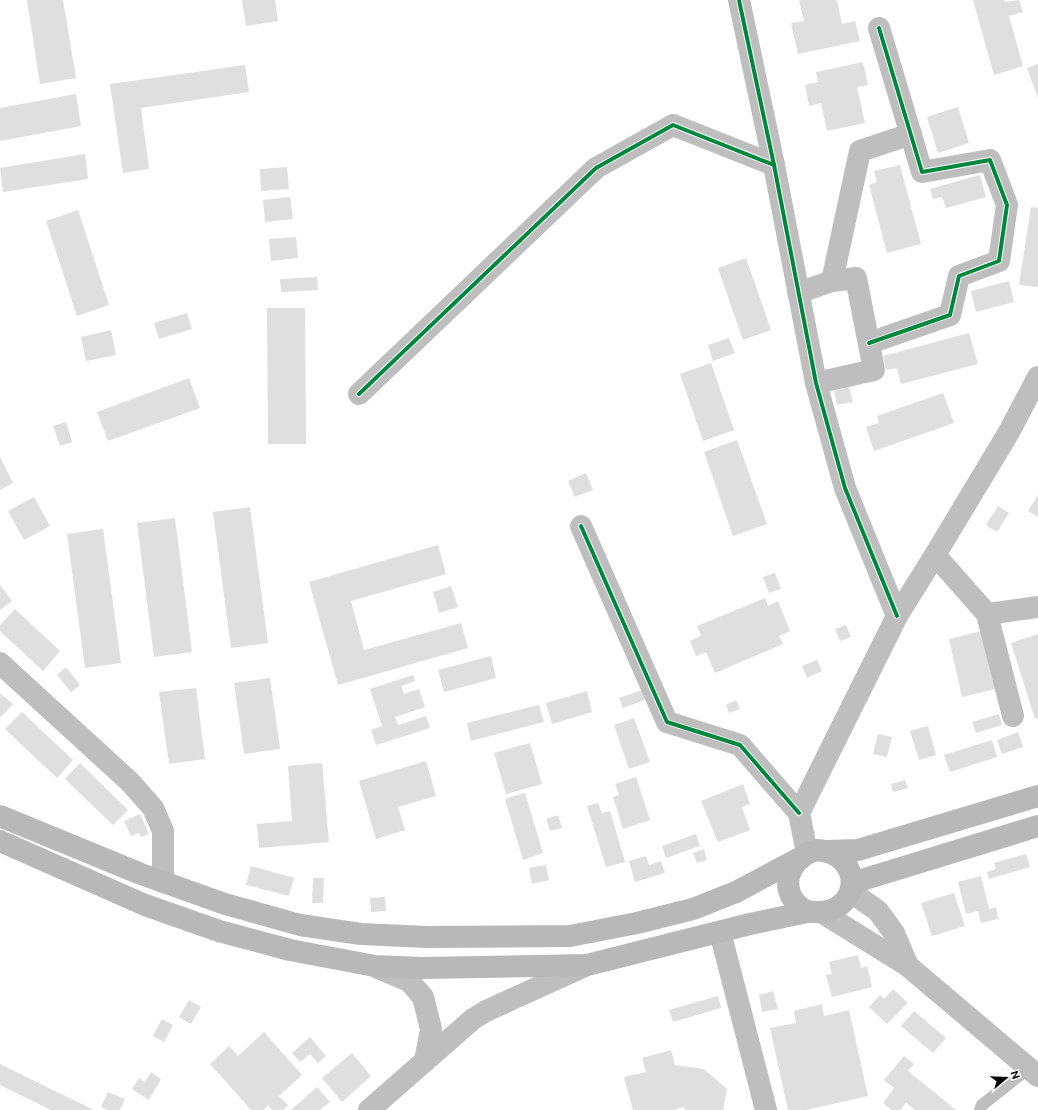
<svg xmlns="http://www.w3.org/2000/svg" width="1038" height="1110" viewBox="0 0 1038 1110" font-family="Ubuntu,sans-serif">
<rect width="100%" height="100%" fill="#fff"/>
<g fill="#dfdfdf">
<path d="M27 0H63L76 78 40 84Z"/>
<path d="M242 0H275L278 21 246 26Z"/>
<path d="M799 0H837L842 24 855 21 860 41 798 54 791 23 804 21Z"/>
<path d="M973 0H1004L1005 2 1019 0 1023 12 1009 16 1023 66 994 75Z"/>
<path d="M863 62 868 85 857 87 865 123 827 131 821 103 809 106 805 85 818 82 816 72Z"/>
<path d="M1038 64V98L1027 68Z"/>
<path d="M245 65 249 92 141 108 149 169 123 173 110 84Z"/>
<path d="M76 94 81 126 0 141V108Z"/>
<path d="M958 107 969 143 938 153 927 117Z"/>
<path d="M85 154 88 179 3 192 0 168Z"/>
<path d="M900 165 921 244 887 253 869 185 877 182 874 171Z"/>
<path d="M287 167 289 189 261 191 260 169Z"/>
<path d="M980 175 986 197 946 208 942 197 933 199 930 189Z"/>
<path d="M290 197 293 219 265 222 263 200Z"/>
<path d="M1031 207 1038 208V287L1019 285Z"/>
<path d="M78 210 109 305 77 316 46 221Z"/>
<path d="M296 237 298 258 271 261 269 239Z"/>
<path d="M746 258 771 330 743 340 718 268Z"/>
<path d="M317 277 318 290 281 292 280 279Z"/>
<path d="M1009 281 1014 302 976 312 971 291Z"/>
<path d="M267 308H305L306 444H268Z"/>
<path d="M187 313 192 329 159 339 154 323Z"/>
<path d="M111 330 116 355 86 361 81 337Z"/>
<path d="M969 333 978 364 901 384 897 368 886 370 883 356Z"/>
<path d="M729 338 735 353 713 361 708 345Z"/>
<path d="M711 363 734 430 703 441 680 374Z"/>
<path d="M189 378 200 408 108 441 97 412Z"/>
<path d="M849 387 853 402 837 405 834 391Z"/>
<path d="M943 393 954 423 874 451 866 427 879 423 877 416Z"/>
<path d="M66 422 72 442 60 446 53 426Z"/>
<path d="M737 440 767 524 733 536 704 452Z"/>
<path d="M0 457 13 483 0 490Z"/>
<path d="M586 473 593 490 575 497 568 481Z"/>
<path d="M1038 495V517L1028 511Z"/>
<path d="M34 497 50 526 24 540 8 511Z"/>
<path d="M998 506 1009 513 997 532 986 525Z"/>
<path d="M250 507 268 643 231 648 213 512Z"/>
<path d="M175 518 192 652 154 657 137 523Z"/>
<path d="M103 529 121 663 85 668 67 534Z"/>
<path d="M438 545 446 574 351 601 364 650 461 623 468 648 338 685 309 582Z"/>
<path d="M775 573 781 589 769 593 763 577Z"/>
<path d="M0 585 12 601 0 610Z"/>
<path d="M451 586 458 607 439 613 433 592Z"/>
<path d="M765 598 768 606 778 601 790 631 779 636 783 644 715 673 706 652 696 656 690 641 701 636 697 626Z"/>
<path d="M15 609 60 651 43 671 0 631V625Z"/>
<path d="M846 625 851 637 840 641 835 629Z"/>
<path d="M981 631 995 689 962 697 949 639Z"/>
<path d="M1038 634V718L1035 719 1011 643Z"/>
<path d="M491 656 496 678 444 692 438 670Z"/>
<path d="M817 660 822 671 807 678 802 666Z"/>
<path d="M66 667 80 685 71 692 57 675Z"/>
<path d="M413 675 415 681 401 686 404 694 419 689 425 707 395 717 398 725 426 716 430 728 376 745 371 730 382 726 370 689Z"/>
<path d="M270 678 280 749 244 754 234 683Z"/>
<path d="M196 688 205 759 169 764 159 692Z"/>
<path d="M642 690 645 700 623 708 619 698Z"/>
<path d="M587 691 592 712 552 724 546 703Z"/>
<path d="M0 693 13 704 0 718Z"/>
<path d="M736 700 740 709 729 713 726 705Z"/>
<path d="M539 705 544 722 471 741 467 723Z"/>
<path d="M22 712 73 760 57 778 5 729Z"/>
<path d="M999 714 1002 725 976 733 972 722Z"/>
<path d="M634 718 650 762 629 769 614 725Z"/>
<path d="M928 726 936 755 919 760 910 731Z"/>
<path d="M1018 732 1023 747 1002 754 997 740Z"/>
<path d="M878 734 892 737 887 757 873 754Z"/>
<path d="M992 740 997 757 950 772 944 755Z"/>
<path d="M530 743 542 784 506 794 494 753Z"/>
<path d="M426 761 436 796 398 807 405 830 376 839 359 781Z"/>
<path d="M80 763 128 810 113 825 65 779Z"/>
<path d="M322 763 329 842 259 848 257 824 292 821 288 766Z"/>
<path d="M636 777 650 820 623 829 613 797 619 795 615 784Z"/>
<path d="M905 780 908 788 893 792 891 784Z"/>
<path d="M743 784 750 804 742 807 750 830 718 842 701 801Z"/>
<path d="M525 793 543 853 523 860 505 799Z"/>
<path d="M598 803 602 813 610 811 625 862 606 867 587 806Z"/>
<path d="M140 814 149 834 141 837 139 833 131 836 124 821Z"/>
<path d="M558 815 562 828 550 831 546 819Z"/>
<path d="M696 834 700 846 666 858 662 846Z"/>
<path d="M704 849 707 860 697 863 693 853Z"/>
<path d="M1026 854 1030 867 989 879 987 872 996 869 994 863Z"/>
<path d="M646 856 649 865 661 861 665 873 635 882 629 861Z"/>
<path d="M546 865 549 880 532 884 529 868Z"/>
<path d="M251 866 294 878 289 896 246 885Z"/>
<path d="M981 876 989 909 996 907 998 919 981 923 978 911 966 914 958 882Z"/>
<path d="M313 878H324L323 903H312Z"/>
<path d="M954 893 965 926 932 936 921 903Z"/>
<path d="M385 897 386 911 371 912 370 898Z"/>
<path d="M858 955 861 968 867 966 872 987 832 997 826 975 832 974 829 962Z"/>
<path d="M893 989 908 1003 887 1024 869 1007 880 995 884 999Z"/>
<path d="M773 991 778 1009 762 1012 759 995Z"/>
<path d="M718 996 721 1008 673 1022 669 1010Z"/>
<path d="M189 1000 201 1007 191 1024 179 1017Z"/>
<path d="M822 1004 824 1016 849 1010 868 1096 806 1110H788L770 1028 796 1023 794 1011Z"/>
<path d="M914 1011 946 1038 933 1053 901 1026Z"/>
<path d="M162 1019 173 1025 164 1042 153 1036Z"/>
<path d="M264 1032 302 1075 279 1096 288 1105 283 1110H272L268 1105 263 1110H251L210 1064 229 1046 238 1056Z"/>
<path d="M310 1037 326 1056 318 1063 310 1054 300 1062 292 1053Z"/>
<path d="M671 1050 675 1065 704 1069 727 1089 723 1110H686L683 1107 674 1110H633L624 1077 646 1072 642 1058Z"/>
<path d="M352 1053 371 1076 342 1102 322 1078Z"/>
<path d="M904 1056 914 1064 908 1071 956 1110H915L906 1103 900 1110H892L883 1103 894 1088 884 1080Z"/>
<path d="M0 1064 94 1110H51L0 1085Z"/>
<path d="M151 1072 161 1079 149 1100 132 1089 139 1078 145 1082Z"/>
<path d="M317 1087 330 1102 320 1110H291Z"/>
<path d="M108 1092 125 1099 120 1110H108L101 1107Z"/>
</g>
<g fill="none" stroke-linecap="round" stroke-linejoin="round">
<path stroke="#bebebe" stroke-width="12" d="M980 1110 982 1105 1029 1068"/>
<g stroke="#bebebe" stroke-width="22">
<path d="M739 0 774 165 816 383 845 488 897 616"/>
<path d="M832 281 860 151 911 134"/>
<path d="M798 293 832 281 856 278 874 370 816 383"/>
<path d="M869 343 950 315 959 276 999 261 1007 205 990 160 922 172 879 28"/>
<path d="M359 394 596 168 673 125 774 165"/>
<path d="M581 526 667 722 740 745 799 813"/>
<path d="M935 555 987 614 1038 607"/>
<path d="M987 614 1013 716"/>
<path d="M0 663 130 782 153 808 163 831V882"/>
<path d="M807 853 799 813 897 616 935 555 1009 432 1038 377"/>
<path d="M851 892 878 911 894 933 908 966"/>
<path d="M821 912 908 966 1038 1076"/>
<path d="M720 932 766 1110"/>
<path d="M376 967 409 981 423 997 431 1029 425 1061"/>
<path d="M369 1110 473 1019 486 1011 587 965"/>
</g>
<g stroke="#b8b8b8" stroke-width="22">
<path d="M0 816 141 874 225 904 300 925 361 934 427 937 570 936 637 923 693 909 736 892 798 859"/>
<path d="M0 841 145 905 219 931 290 950 375 966 421 968 587 965 750 924 807 912"/>
<path d="M817 850C865 854 862 914 815 912 805 912 796 905 791 896 782 875 796 856 817 850Z"/>
<path d="M827 851 858 850 1038 796"/>
<path d="M852 883 1038 826"/>
</g>
<defs>
<g id="cycleway">
<path d="M739 0 774 165 816 383 845 488 897 616"/>
<path d="M869 343 950 315 959 276 999 261 1007 205 990 160 922 172 879 28"/>
<path d="M359 394 596 168 673 125 774 165"/>
<path d="M581 526 667 722 740 745 799 813"/>
</g>
</defs>
<use href="#cycleway" stroke="#fff" stroke-width="6"/>
<use href="#cycleway" stroke="#00873e" stroke-width="4"/>
</g>
<g transform="translate(1006 1078) rotate(71)" stroke="#ffffff" stroke-width="3" paint-order="stroke">
<path d="M0-3L7 15L0 10L-7 15Z" fill="#000000"/>
<text y="-6" font-size="11" font-weight="bold" text-anchor="middle" fill="#000000">N</text>
</g>
</svg>
